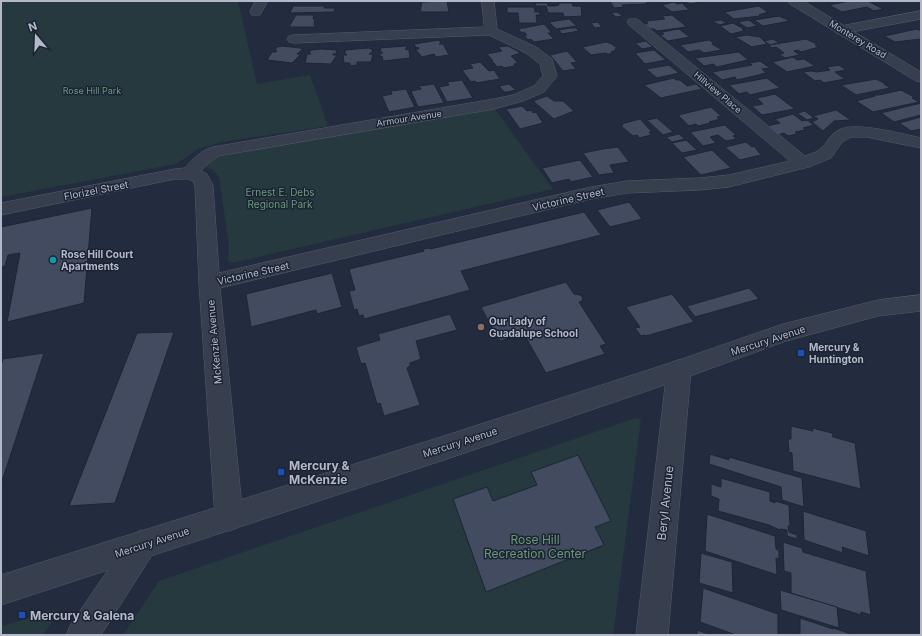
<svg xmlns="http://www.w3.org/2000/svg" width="922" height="636" viewBox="0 0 922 636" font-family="Inter,sans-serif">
<rect width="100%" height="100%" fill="#232c3e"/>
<g fill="#25393f">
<path d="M1 1H238L257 84 310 75 328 126 222 142 198 149 176 164 1 197Z"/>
<path d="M494 108 553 189 236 262 231 263 228 261 229 246 219 177 213 170 204 167 209 159 216 156Z"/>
<path d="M636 418 641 419 613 635H123L159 581Z"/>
<path d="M50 610 59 612 43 635H1V627Z"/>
</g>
<g fill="#424b60" stroke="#1e2535">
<path d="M447 1 449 12H420L422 2Z"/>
<path d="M610 1H648L646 4 622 5 624 7 614 8Z"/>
<path d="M685 1H707L690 4Z"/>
<path d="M850 1H868L883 9 874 11 867 7 842 12 829 5Z"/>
<path d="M674 2 677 4 682 3 689 10 672 12 662 5Z"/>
<path d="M535 3H547L548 6H555L559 5 558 3H572L573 6H581L582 16 564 17 563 13H548L546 6H536Z"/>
<path d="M293 6H325L324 8H335L334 12 290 13Z"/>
<path d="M759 6 768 12 759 15 760 16 734 19 724 12Z"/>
<path d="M507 7H534L535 12H540V15H536L537 23H519L518 13H507Z"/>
<path d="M617 12 623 16 616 17 611 13Z"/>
<path d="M296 15H314L313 19H315L314 24 315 27H289Z"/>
<path d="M672 15 687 27 657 31 654 29H650L644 24 648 23 646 21 665 19 662 16Z"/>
<path d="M779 16 790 21 763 26 754 20Z"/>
<path d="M569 19 577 26 556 29 549 22Z"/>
<path d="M721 20 727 23 719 25 713 21Z"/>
<path d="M749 20 757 26 747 28 738 22Z"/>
<path d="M598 22 602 27 595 28 591 23Z"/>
<path d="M733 23 744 29H742L744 31 731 34 720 26Z"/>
<path d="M544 24 552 33H548L554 39 534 42 531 39 528 40 524 35H527L524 32 522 33 518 29Z"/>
<path d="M571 28H576L579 31 562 34 559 30Z"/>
<path d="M679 29 690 37 668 41 660 35 664 34 662 32Z"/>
<path d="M917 29 921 31V39L895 42 884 36Z"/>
<path d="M747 35 760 37 767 44 752 47 735 37Z"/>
<path d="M773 39 779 43 770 45 764 41Z"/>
<path d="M806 39 817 44 815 45 819 47 801 52 798 50 794 51 800 55 785 58 779 54 784 53 776 47 772 48 769 45Z"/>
<path d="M439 40 441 43 439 44H443L449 55 436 57 434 54 422 57 415 49H419L418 47 416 48 414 44Z"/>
<path d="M709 40 714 43 712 44 722 50 704 53 699 50 688 52 680 45Z"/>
<path d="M646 41 653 47 642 49 635 43Z"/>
<path d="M606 42 612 44 617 48 615 49 616 50 611 52 612 54H607L606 53 591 55 582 47Z"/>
<path d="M282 46 300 48 303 49 297 54H301L292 63 267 60 272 52H276L277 51 275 50 277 47Z"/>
<path d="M406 46 407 49H405L409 50 410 58 383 61 382 56 380 57V53H383L381 52 380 48Z"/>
<path d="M508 46 521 53 511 56 518 63 514 64 515 66 503 68 502 66 497 67 494 63H493L491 62 493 61 487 54 502 51 498 47Z"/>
<path d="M368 48 372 49V53L369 54H373L371 62H357V65L350 66V63H344L343 55H347L345 53V50Z"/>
<path d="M321 49 337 50 336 54H333V55H337L331 64 305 63 307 54H311L309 53 311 50Z"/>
<path d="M654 50 666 60 645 64 635 53Z"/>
<path d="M567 51 577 62 571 63 576 69 563 71 550 55Z"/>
<path d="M739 52 748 60 717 67 713 64 704 66 695 58Z"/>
<path d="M793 57 797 60 804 59 815 66 787 72 772 62Z"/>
<path d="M760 61 770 68 762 69 766 73 762 74H763L737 80 735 77 722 80 712 72 752 65 749 63Z"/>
<path d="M480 62 489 71 494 70 500 79 476 83 475 81 471 82 462 70 473 68 470 64Z"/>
<path d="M669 65 679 73 657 78 646 69Z"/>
<path d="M839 65 846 70 835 72 845 79 824 83 820 80 815 81 803 72 811 71 817 72 830 70 827 67Z"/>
<path d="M674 78 676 80H680L687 86 696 84 702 89 661 98 644 85Z"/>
<path d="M767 78 780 88 750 95 747 92 739 94 729 85Z"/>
<path d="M876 79 886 84H884L890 88 856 95 841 85Z"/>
<path d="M462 80 473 98 447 102 439 87 449 85 447 82Z"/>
<path d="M434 84 444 103 418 107 411 91 421 89 419 86Z"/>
<path d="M509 84 516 90 508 92H504L499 86Z"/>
<path d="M406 89 415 107 389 112 382 96 392 94 391 91Z"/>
<path d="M901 90 914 97 912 98 919 102 873 112 856 101 875 96 873 95H879Z"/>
<path d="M775 94 795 109 762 115 752 106 763 104 757 98Z"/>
<path d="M547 96 554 101H563L574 111 554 119 533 101Z"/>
<path d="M921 103V115L894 122 881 113Z"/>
<path d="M522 106 527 111 531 110 533 113 536 112 543 123 520 129 506 109Z"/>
<path d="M711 107 721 116 717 117 720 119 709 122 711 123 698 126 696 124 689 126 678 115Z"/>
<path d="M836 110 851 120 834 121 823 131 812 122 818 119 813 116Z"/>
<path d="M805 111 814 118 807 120 797 113Z"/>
<path d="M793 114 802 121 807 120 814 125 803 128 805 130 795 132 797 134 788 136 784 133 778 135 767 126 780 123 775 119Z"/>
<path d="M921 117V129L911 131 899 123Z"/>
<path d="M657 118 673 132 663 135 647 120Z"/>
<path d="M640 119 652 132H649L651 135 639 138 637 135 633 136 621 126 623 125 621 124Z"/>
<path d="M725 125 736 135 733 136 736 139 726 141 718 135 710 137 716 143 703 146 690 132Z"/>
<path d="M679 134 685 139 672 142 666 137Z"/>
<path d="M686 140 697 150 682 153 672 143Z"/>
<path d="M746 142 752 147 754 146 761 155 740 160 725 147Z"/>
<path d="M618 147 629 162 610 165 614 173 599 175 583 153 603 149Z"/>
<path d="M712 150 731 168 701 175 683 157Z"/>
<path d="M580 160 593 177 571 182 569 179 552 183 542 168Z"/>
<path d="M629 202 642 219 610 227 597 210Z"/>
<path d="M92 208 84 303 7 322 20 253 8 255 5 266 1 267V227Z"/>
<path d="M584 212 601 235 461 271 470 290 368 318 364 319 363 315 359 316 357 309 354 310 349 291 355 290 349 269 424 251 423 249 429 248 430 249Z"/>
<path d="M332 273 342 307 317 314 316 310 251 327 246 294Z"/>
<path d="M566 282 574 294 580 295 583 298 582 301 579 302 606 344 600 346 605 354 546 373 524 334 500 341 494 328H492L481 307Z"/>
<path d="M749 288 759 299 695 317 687 306Z"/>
<path d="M672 294 694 322 646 336 645 335 641 336 635 328 640 327 626 307Z"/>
<path d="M450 314 457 330 416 341 421 359 410 363V366L407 368 420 405 384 416 380 403 377 404 365 363 361 364 356 347 380 340 378 334Z"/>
<path d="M174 332 115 503 69 506 137 333Z"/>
<path d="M44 353 1 484V365L3 359Z"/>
<path d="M791 426 813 431 812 428 832 433 833 437 855 443 861 489 793 471 792 453 789 452 788 439H791Z"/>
<path d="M710 454 729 460V457L802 478 804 507 782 500 781 487 709 464Z"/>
<path d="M578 455 611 521 595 527 604 545 486 592 453 499 487 487 493 501 537 485 531 472Z"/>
<path d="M721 478 770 492V501L775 503V501L789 505 790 526H788L789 532 797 535V539L787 536V530L780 529V530L769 525 718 511 719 499 711 496V484L721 487Z"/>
<path d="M803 511 866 531 869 556 842 547 843 553 804 540Z"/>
<path d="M707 514 775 536 776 549 779 551V559L776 558 777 575 705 551Z"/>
<path d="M783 542 802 548 803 552 866 571 871 615 861 612V615L791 593V573L784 571Z"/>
<path d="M701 553 732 562 733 593 699 583Z"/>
<path d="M703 588 778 614V635H736L700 622Z"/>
<path d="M780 590 837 607 839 628 781 610Z"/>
<path d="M800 618 833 629V628L854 635H800Z"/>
<path d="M697 630 711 635H697Z"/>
</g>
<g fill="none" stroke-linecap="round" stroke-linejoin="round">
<defs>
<g id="minor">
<path d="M256 1H268L260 15H252L250 12Z"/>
<path d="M482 1H494L497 29 536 47 552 59 557 76 544 92 523 101 494 109 218 156 206 165 201 171 207 174 213 186 219 273 591 187 627 181 700 178 729 175 790 161 629 25 627 22 629 19H637L805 156C809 154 816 153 819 150 828 143 830 133 841 129 858 122 903 134 921 138V148L866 137H851L842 142 831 158 809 167 729 187 700 190 627 193 591 199 220 288 243 517 239 527 229 531 219 527 215 517 199 283 195 186 193 181 188 179H175L1 215V203L175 169 185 168C193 159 201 150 213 147L494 99 513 95 534 86 543 76 540 64 526 53 489 35 294 43 289 42 287 39 289 36 294 35 484 27Z"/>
<path d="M921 11V19L841 34 836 33 835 30 836 27 841 26Z"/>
<path d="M679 360 687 363 691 370 668 635H636L667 370 671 363Z"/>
<path d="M142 530 152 535 157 545 152 555 101 635H66L71 624 132 535Z"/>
</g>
<g id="tertiary">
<path d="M788 1H803L921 72V82L916 81 790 4Z"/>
<path d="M921 295V311L878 316 786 341 679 380 447 459 1 605V575L447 435 679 360 783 324 878 300Z"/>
</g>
</defs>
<use href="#minor" stroke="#555c6c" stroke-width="1"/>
<use href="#tertiary" stroke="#555c6c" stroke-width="1"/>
<use href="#minor" fill="#373e4e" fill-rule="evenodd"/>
<use href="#tertiary" fill="#373e4e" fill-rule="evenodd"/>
</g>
<circle fill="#0f9aa8" stroke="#1c2333" stroke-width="1.5" cx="53" cy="260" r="4"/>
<circle fill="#8d6e63" stroke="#1c2333" stroke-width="1.5" cx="481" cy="327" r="4"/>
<g fill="#1a4fb4" stroke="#1c2333" stroke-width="1.5">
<rect x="797" y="349" width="8" height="8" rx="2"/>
<rect x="277" y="468" width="8" height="8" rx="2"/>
<rect x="18" y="611" width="8" height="8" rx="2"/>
</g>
<g text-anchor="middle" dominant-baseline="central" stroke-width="3" stroke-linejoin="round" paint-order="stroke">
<g font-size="9" fill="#b3b9c9" stroke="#1c2333">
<text transform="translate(858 39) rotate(31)">Monterey Road</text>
<text transform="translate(718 92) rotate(40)">Hillview Place</text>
<text transform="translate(409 118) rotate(-9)">Armour Avenue</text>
</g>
<g font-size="9" fill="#699b79" stroke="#1c2333">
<text x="92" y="90">Rose Hill Park</text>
</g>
<g font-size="10" fill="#b3b9c9" stroke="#1c2333">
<text transform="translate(96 190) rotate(-11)">Florizel Street</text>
<text transform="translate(568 199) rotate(-13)">Victorine Street</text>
<text transform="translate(253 273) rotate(-13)">Victorine Street</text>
<text transform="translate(768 340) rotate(-18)">Mercury Avenue</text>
<text transform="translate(214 342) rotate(-95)">McKenzie Avenue</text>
<text transform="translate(460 442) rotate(-18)">Mercury Avenue</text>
<text transform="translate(152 542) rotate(-18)">Mercury Avenue</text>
</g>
<g font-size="10" fill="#699b79" stroke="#1c2333">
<text x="280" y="192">Ernest E. Debs<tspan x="280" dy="12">Regional Park</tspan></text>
</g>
<g font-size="10" font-weight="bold" fill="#b3b9c9" stroke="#1c2333" text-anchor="start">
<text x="61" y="254">Rose Hill Court<tspan x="61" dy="12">Apartments</tspan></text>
<text x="489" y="321">Our Lady of<tspan x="489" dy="12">Guadalupe School</tspan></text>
<text x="809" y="347">Mercury &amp;<tspan x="809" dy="12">Huntington</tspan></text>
</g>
<g font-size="12" font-weight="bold" fill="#b3b9c9" stroke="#1c2333" text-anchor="start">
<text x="289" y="465">Mercury &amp;<tspan x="289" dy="14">McKenzie</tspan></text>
<text x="30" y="615">Mercury &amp; Galena</text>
</g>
<g font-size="12" fill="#b3b9c9" stroke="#1c2333">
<text transform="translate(665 503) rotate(-84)">Beryl Avenue</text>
</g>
<g font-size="12" fill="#699b79" stroke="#1c2333">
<text x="535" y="539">Rose Hill<tspan x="535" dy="14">Recreation Center</tspan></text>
</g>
</g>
<rect width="922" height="636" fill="none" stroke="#b3b9c9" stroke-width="4"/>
<g transform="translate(36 36) rotate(341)" stroke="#1c2333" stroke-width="3" paint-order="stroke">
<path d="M0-3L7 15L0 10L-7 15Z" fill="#b3b9c9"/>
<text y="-6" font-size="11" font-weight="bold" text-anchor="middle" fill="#b3b9c9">N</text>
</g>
</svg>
